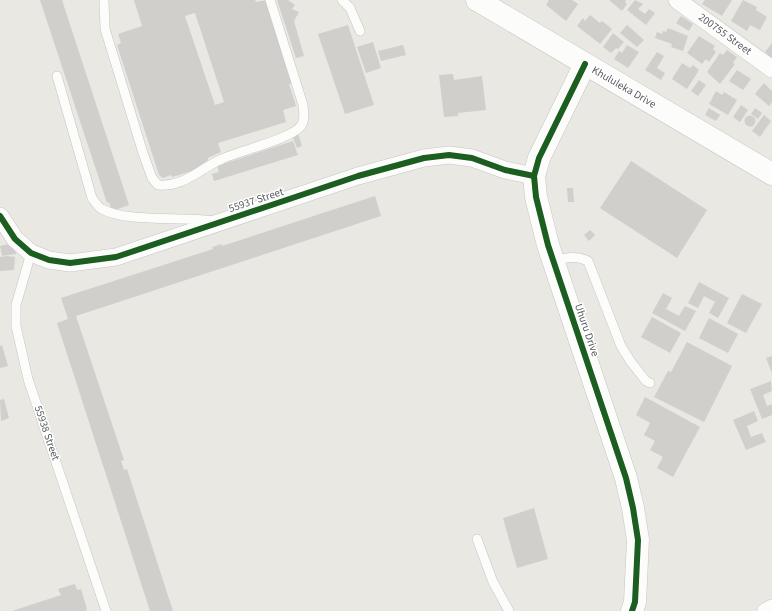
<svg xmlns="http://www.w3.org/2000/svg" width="772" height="611" viewBox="0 0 772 611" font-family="'Source Sans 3',sans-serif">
<rect width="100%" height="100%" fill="#e9e8e3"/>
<g fill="#d0cfcc" fill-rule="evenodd">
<path d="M40 0H62L129 205 112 211 109 202 107 203Z"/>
<path d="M134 0H255L256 2 267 0 294 83 289 84 296 106 283 110 286 122 218 143 221 152 208 158V160L195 170 172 177 171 175 163 178 159 175 117 45 121 43 118 34 142 26ZM195 13 224 102 215 105 185 16Z"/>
<path d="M277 0H288L295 5 292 9 299 12 294 21 304 56 296 58Z"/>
<path d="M549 0H572L578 4 566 21 546 5Z"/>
<path d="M609 0H626L625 2 627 4 622 11Z"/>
<path d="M635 0 643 4 638 9 645 14 649 9 655 13 646 25 627 10Z"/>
<path d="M705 0H732L722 16 702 4Z"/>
<path d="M743 0 757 7 756 10 767 17 760 30 750 25 747 31 731 21Z"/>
<path d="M590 15 600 23 602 21 612 29 600 44 577 26 583 18 585 21Z"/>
<path d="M681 16 693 24 689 31 676 23Z"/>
<path d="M348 25 374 105 345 114 318 34Z"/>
<path d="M627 25 644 40 637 47 620 33Z"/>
<path d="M668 28 688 36 683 51 671 47 672 44 655 38 657 32 662 34 663 31 666 32Z"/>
<path d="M613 33 624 42 618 49 616 48 611 53 603 47Z"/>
<path d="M699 36 715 46 713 49 716 52 709 62 706 59 702 64 687 53Z"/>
<path d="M373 42 381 68 366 73 357 47Z"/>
<path d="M772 43V58L765 52Z"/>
<path d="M403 45 406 55 381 61 378 51Z"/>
<path d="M627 45 639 52 628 68 614 59 619 51 622 53Z"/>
<path d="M727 50 737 57 733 63 735 64 720 84 707 72 720 53 723 55Z"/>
<path d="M657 52 664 56 657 68 665 73 661 80 645 70Z"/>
<path d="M682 63 690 68 693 65 699 70 687 89 672 79Z"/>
<path d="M737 70 751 79 743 90 729 81Z"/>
<path d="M453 74 454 80 482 76 486 110 458 113V116L444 117 439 75Z"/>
<path d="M699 80 706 85 698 96 691 91Z"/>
<path d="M764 83 772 91V102L769 106 755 94Z"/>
<path d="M716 91 722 95 724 92 737 100 728 115 709 104Z"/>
<path d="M741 105 748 110 740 122 733 117Z"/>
<path d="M709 108 720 115 716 121 705 115Z"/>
<path d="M755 108 762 113 758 119 751 114Z"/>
<path d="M764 115 771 121 760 137 752 131Z"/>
<circle cx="750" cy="121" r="5.5"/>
<path d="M298 133 302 146 297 148 292 135Z"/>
<path d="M293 141 298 155 214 181 212 174 219 172 217 166Z"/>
<path d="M631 161 707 210 677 258 600 208Z"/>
<path d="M567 188H573L574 202H568Z"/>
<path d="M375 196 381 216 76 316 124 460 121 461 124 470 127 469 173 611H150L57 323 68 319 61 298 213 249 212 247 222 244V246Z"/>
<path d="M590 230 595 235 589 241 584 235Z"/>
<path d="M10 244 15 249 16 254 2 256 0 246Z"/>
<path d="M6 256 15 257 14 270 0 271V257Z"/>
<path d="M699 282 729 298 718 318 709 313 715 302 704 296 698 308 688 303Z"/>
<path d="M663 293 672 298 666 309 679 316 685 306 696 311 685 331 652 313Z"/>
<path d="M742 294 762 304 746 333 727 323Z"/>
<path d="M652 317 681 333 670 353 641 337Z"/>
<path d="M709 318 738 334 728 353 699 338Z"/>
<path d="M687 342 732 366 704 422 654 397 668 371 671 372Z"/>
<path d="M2 345 8 366 0 368V346Z"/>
<path d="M772 356V373L766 358Z"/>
<path d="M771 381 772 391 763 395 767 406 772 404V415L762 419 750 389Z"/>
<path d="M645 397 700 427 673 477 657 468 663 457 650 450 655 441 644 435 650 423 636 415Z"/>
<path d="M4 399 9 418 1 421 0 400Z"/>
<path d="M754 411 758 421 747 426 751 437 762 433 766 442 746 450 733 420Z"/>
<path d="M534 508 548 559 517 568 503 518Z"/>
<path d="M75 584 77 590 81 589 87 609 86 611H12L61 595 58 589Z"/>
</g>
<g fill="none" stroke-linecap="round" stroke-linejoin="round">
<defs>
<g id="lane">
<path d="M104 0 105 29 114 58 143 153 152 178 158 185C185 187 199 169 222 159 239 151 291 139 301 126 305 121 304 112 303 105L270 0"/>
<path d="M342 0 350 8 360 31"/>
<path d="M57 76 92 198C95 202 98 207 102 209 126 223 184 216 214 221"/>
<path d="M31 253 16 305V326L28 379 106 611"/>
<path d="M553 261C566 258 576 255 588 261L621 346 631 362 646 381 650 383"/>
<path d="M477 539 493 582 509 611"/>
</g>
<g id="street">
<path d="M677 0 772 69"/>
<path d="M0 216 15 239 31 253 49 260 70 263 116 257 358 176 424 158 449 155 472 158 505 170 534 176"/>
<path d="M766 611 772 608"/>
</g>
<g id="secondary">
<path d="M477 0 772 174"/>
<path d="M585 64 539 158 534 176 536 197 548 245 626 478 633 508 638 540 635 602 632 611"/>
</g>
</defs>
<use href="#lane" stroke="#c5c5c4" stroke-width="10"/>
<use href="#street" stroke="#c5c5c4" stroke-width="18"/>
<use href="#secondary" stroke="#c6c6c5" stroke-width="23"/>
<use href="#lane" stroke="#fcfcfb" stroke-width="9"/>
<use href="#street" stroke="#fcfcfb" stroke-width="17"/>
<use href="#secondary" stroke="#fcfcfb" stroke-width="22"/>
<defs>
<g id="cycleway">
<path d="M585 64 539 158 534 176 536 197 548 245 626 478 633 508 638 540 635 602 632 611"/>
<path d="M0 216 15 239 31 253 49 260 70 263 116 257 358 176 424 158 449 155 472 158 505 170 534 176"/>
</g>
</defs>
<use href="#cycleway" stroke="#fff" stroke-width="8"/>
<use href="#cycleway" stroke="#1b5e20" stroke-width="6"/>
</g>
<g text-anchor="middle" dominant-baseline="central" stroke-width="3" stroke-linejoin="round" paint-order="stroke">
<g font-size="11" fill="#595c61" stroke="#fff">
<text transform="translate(725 34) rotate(36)">200755 Street</text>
<text transform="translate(624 87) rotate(30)">Khululeka Drive</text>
<text transform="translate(256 200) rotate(-18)">55937 Street</text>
<text transform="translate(587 330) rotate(71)">Uhuru Drive</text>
<text transform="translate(47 433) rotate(71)">55938 Street</text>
</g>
</g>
</svg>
